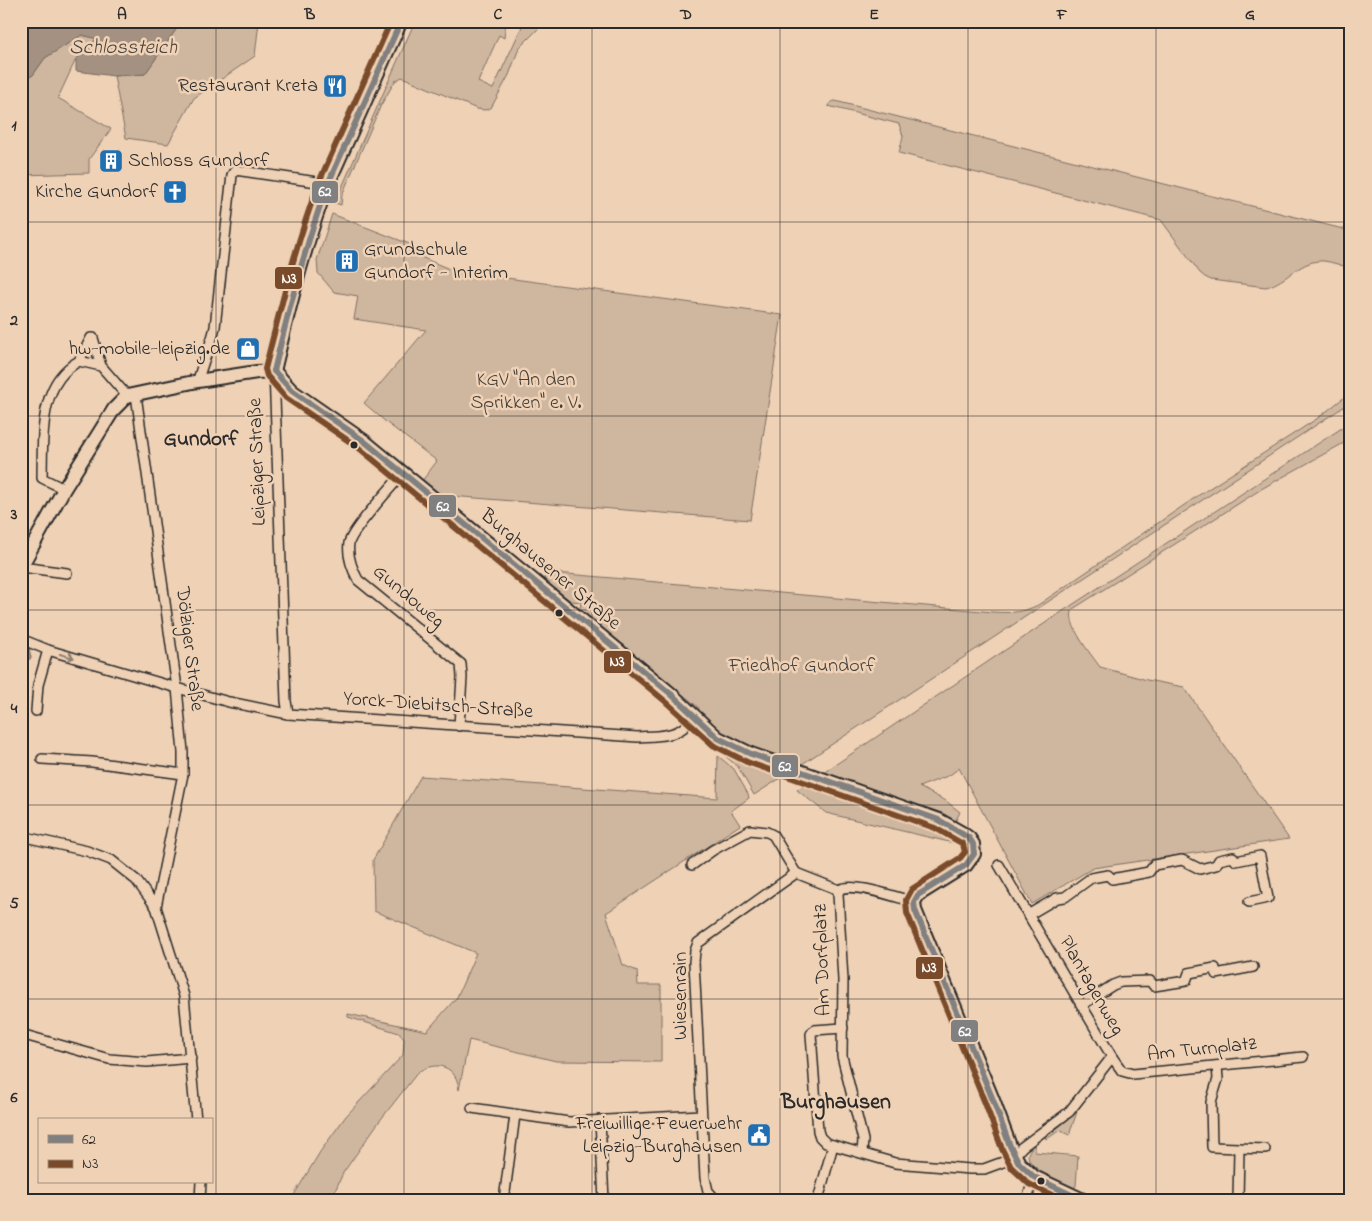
<svg xmlns="http://www.w3.org/2000/svg" width="1372" height="1221" viewBox="0 0 1372 1221" font-family="'Indie Flower',sans-serif">
<rect width="100%" height="100%" fill="#efd1b5"/>
<filter id="ink" filterUnits="userSpaceOnUse"><feTurbulence type="fractalNoise" baseFrequency=".02" numOctaves="2"/><feDisplacementMap in="SourceGraphic" scale="10" xChannelSelector="R" yChannelSelector="G"/><feConvolveMatrix kernelMatrix="1 2 1 2 8 2 1 2 1" color-interpolation-filters="sRGB"/></filter>
<g filter="url(#ink)">
<g fill="#cfb69f" stroke="#7d7065">
<path d="M182 21H259L255 56 194 98 168 144 126 138 114 76 145 74Z"/>
<path d="M415 21H506L504 38 499 35 478 82 493 89 524 22 542 25 519 48 509 75 491 108 485 110 477 109 402 77 395 81 381 105 342 195 341 205 335 203Z"/>
<path d="M81 35 97 38 76 59 58 98 111 129 89 159V173L21 175V82L33 75 45 58Z"/>
<path d="M835 101 1351 231V268C1342 266 1333 262 1324 261 1301 259 1287 282 1266 287L1211 280 1205 277 1200 273 1161 220 899 153 903 136 899 124 828 106 831 102Z"/>
<path d="M332 214 412 245 409 252 454 271 782 315 750 520 438 495 422 481 437 461 387 423 364 403 426 330 354 319 358 296 334 292 318 273 317 260Z"/>
<path d="M1351 392V402L799 766 745 747 720 733 698 714 699 708 580 609 581 602 571 601 544 581 545 572 993 612C1010 613 1022 613 1038 605L1199 495 1318 418Z"/>
<path d="M1351 422V439L1263 488 1073 609C1065 624 1091 654 1100 667L1147 680 1184 687 1289 839 1093 868 1032 904 959 768 950 775 919 787 946 801 960 812 955 822 938 812 827 774 826 771 1069 607Z"/>
<path d="M699 734H704L739 756 787 774 754 795 738 767Z"/>
<path d="M718 756 734 769 748 794 749 798 731 811 740 825 606 913 623 965 637 971 638 985H661V1062L556 1061 469 1040 459 1090C457 1066 437 1060 418 1072L378 1123 343 1173 331 1200H291L320 1152 346 1116 403 1055 404 1039 399 1033 348 1017V1014L427 1031 457 997 476 953 374 911 373 860 421 776 717 798Z"/>
<path d="M810 781 929 821 963 841 966 846 826 813 797 790Z"/>
<path d="M1077 1112 1069 1135 1060 1130 1047 1139 1045 1138Z"/>
<path d="M1035 1145V1152L1078 1156 1076 1186 1073 1188C1061 1182 1010 1163 1035 1145Z"/>
</g>
<g fill="#a49181" stroke="#74685f">
<path d="M24 21H182L145 74 114 76 76 71V59L97 39 82 35 45 58 33 75 21 82V24Z"/>
<path d="M21 645 29 648 31 658 27 661 21 677Z"/>
</g>
<g fill="none" stroke-linecap="round" stroke-linejoin="round">
<defs>
<g id="street">
<path d="M101 366 79 361 91 338H93L101 366 127 396"/>
<path d="M274 371 286 701 288 714"/>
<path d="M198 381C202 362 211 346 215 327L232 175 235 170 317 182 327 186"/>
<path d="M136 395 177 688 183 752V774L156 907"/>
<path d="M403 473C391 488 353 528 349 543 347 556 352 569 358 580L461 664 462 677 459 726"/>
<path d="M64 489 42 478C43 438 38 383 79 361"/>
<path d="M21 567 67 573"/>
<path d="M21 639 48 650 177 688 229 702 288 714 638 737C652 736 671 737 683 728 687 725 690 719 693 715"/>
<path d="M36 711 38 685 48 650"/>
<path d="M42 759 92 762 183 774"/>
<path d="M21 836 87 851 111 860 136 880 156 907 184 996 196 1120"/>
<path d="M692 865 713 850 750 830 767 832 773 835 796 873"/>
<path d="M839 890 838 894 843 980 842 1056 863 1140 862 1153"/>
<path d="M1028 915 1057 898 1065 897 1091 878 1108 875 1112 879 1149 872 1154 865 1182 860 1200 869 1216 865 1219 860 1233 857 1236 861 1260 856 1268 898 1249 902"/>
<path d="M1082 1005 1113 985 1121 982 1150 981 1154 986 1186 981 1189 973 1215 968 1216 974 1253 967"/>
<path d="M843 1028 814 1030 811 1034 818 1131 820 1137 826 1143 895 1163 970 1169H984L1003 1162 1015 1155 1022 1147 1069 1112 1112 1057 999 865"/>
<path d="M21 1034 109 1059 147 1062 191 1058"/>
<path d="M1112 1057 1122 1071 1133 1074 1303 1057"/>
<path d="M1217 1066 1218 1079 1211 1102 1212 1147 1265 1149"/>
<path d="M472 1108 569 1122 701 1115"/>
<path d="M600 1120 604 1200"/>
<path d="M200 1200 201 1182"/>
<path d="M504 1200 515 1115"/>
<path d="M716 1200 708 1191 705 1178 694 962 695 951 698 943 796 873 839 890C852 881 898 898 914 902"/>
<path d="M818 1200 833 1145"/>
<path d="M1027 1200 1034 1177"/>
<path d="M1238 1200 1239 1149"/>
</g>
<g id="secondary">
<path d="M274 371 292 391 364 441 534 581 671 694 718 738 751 754 939 820 962 833 969 838 973 844 974 854 966 865 918 895 914 902 915 910 993 1100 1010 1146 1019 1163 1034 1177 1083 1200"/>
<path d="M274 371C289 309 304 246 327 186L401 21"/>
<path d="M21 567 64 489 114 409 127 396 198 381 257 372 274 371"/>
</g>
</defs>
<use href="#street" stroke="#2b2b2b" stroke-width="12"/>
<use href="#secondary" stroke="#2b2b2b" stroke-width="16"/>
<use href="#street" stroke="#efd1b5" stroke-width="9"/>
<use href="#secondary" stroke="#efd1b5" stroke-width="12"/>
<defs>
<g id="bus-1">
<path d="M274 371 292 391 364 441 671 694 718 738 751 754 939 820 969 838 973 844 974 854 966 865 918 895 914 902 915 910 993 1100 1010 1146 1019 1163 1034 1177 1082 1200"/>
<path d="M274 371C289 308 305 246 327 186L401 21"/>
</g>
<path id="bus-2" d="M391 21 319 182C296 243 281 306 265 369L267 376 286 398 359 448 665 701 713 745 747 762 935 828 963 844 965 852 960 858 912 889 906 900 907 913 985 1103 1002 1149 1011 1167 1029 1184 1062 1200"/>
</defs>
<use href="#bus-1" stroke="#efd1b5" stroke-width="10"/>
<use href="#bus-2" stroke="#efd1b5" stroke-width="10"/>
<use href="#bus-1" stroke="#808080" stroke-width="6"/>
<use href="#bus-2" stroke="#7a4b2a" stroke-width="6"/>
</g>
<defs><path id="oneway-shaft" d="M-6 0H5M1.5-3L5.5 0L1.5 3" fill="none" stroke-width="1.6" stroke-linecap="round" stroke-linejoin="round" transform="scale(1.25)"/></defs>
<use stroke="#8d7e70" href="#oneway-shaft" transform="translate(67 656) rotate(16)"/>
</g>
<path fill="none" stroke="#2b2b2b" stroke-width="1" stroke-opacity="0.55" d="M216 21V1200M404 21V1200M592 21V1200M780 21V1200M968 21V1200M1156 21V1200M21 222H1351M21 416H1351M21 610H1351M21 805H1351M21 999H1351"/>
<defs>
<symbol id="restaurant-square" viewBox="-11 -11 22 22"><rect x="-9" y="-9" width="18" height="18" rx="4" fill="#1f6fb2" stroke="#efd1b5"/><path d="M-5-6h1v4h1v-4h1v4h1v-4h1v5L-1.5 .5V6h-2V.5L-5-1ZM5-6V6H3V1.5H1.5Q1.5-4 5-6Z" fill="#fff"/></symbol>
<symbol id="building-square" viewBox="-11 -11 22 22"><rect x="-9" y="-9" width="18" height="18" rx="4" fill="#1f6fb2" stroke="#efd1b5"/><path d="M-4-6H4V6H1V3H-1V6H-4ZM-2.5-4.3h1.7v1.8h-1.7ZM.8-4.3h1.7v1.8H.8ZM-2.5-1h1.7V.8h-1.7ZM.8-1h1.7V.8H.8Z" fill="#fff"/></symbol>
<symbol id="church-square" viewBox="-11 -11 22 22"><rect x="-9" y="-9" width="18" height="18" rx="4" fill="#1f6fb2" stroke="#efd1b5"/><path d="M-1.2-6h2.4v3.5h3.3v2.4h-3.3V6h-2.4V-.1h-3.3v-2.4h3.3Z" fill="#fff"/></symbol>
<symbol id="shop-square" viewBox="-11 -11 22 22"><rect x="-9" y="-9" width="18" height="18" rx="4" fill="#1f6fb2" stroke="#efd1b5"/><path d="M-5-2.5h2.3a2.7 3.5 0 0 1 5.4 0H5L5.5 6h-11ZM-1.5-2.5h3a1.5 2.3 0 0 0-3 0Z" fill="#fff"/></symbol>
<symbol id="civic-square" viewBox="-11 -11 22 22"><rect x="-9" y="-9" width="18" height="18" rx="4" fill="#1f6fb2" stroke="#efd1b5"/><path d="M-.6-6.5H3V-4.5H.6V-3L4-1V1h2V6H-6V1h2V-1L-.6-3ZM-1.2 2.5V6h2.4V2.5Z" fill="#fff"/></symbol>
</defs>
<g fill-rule="evenodd">
<use href="#restaurant-square" x="321" y="72" width="28" height="28"/>
<use href="#building-square" x="97" y="147" width="28" height="28"/>
<use href="#church-square" x="161" y="178" width="28" height="28"/>
<use href="#building-square" x="333" y="247" width="28" height="28"/>
<use href="#shop-square" x="234" y="335" width="28" height="28"/>
<use href="#civic-square" x="745" y="1121" width="28" height="28"/>
</g>
<g fill="#2b2b2b" stroke="#efd1b5" stroke-width="2">
<circle cx="354" cy="445" r="4.5"/>
<circle cx="559" cy="613" r="4.5"/>
<circle cx="1041" cy="1181" r="4.5"/>
</g>
<g text-anchor="middle" dominant-baseline="central" stroke-width="5" stroke-linejoin="round" paint-order="stroke">
<g font-size="20" fill="#2b2b2b" stroke="#efd1b5" text-anchor="end">
<text x="318" y="86">Restaurant Kreta</text>
<text x="128" y="161" text-anchor="start">Schloss Gundorf</text>
<text x="158" y="192">Kirche Gundorf</text>
<text x="364" y="250" text-anchor="start">Grundschule<tspan x="364" dy="23">Gundorf - Interim</tspan></text>
<text x="230" y="349">hw-mobile-leipzig.de</text>
<text x="742" y="1124">Freiwillige Feuerwehr<tspan x="742" dy="23">Leipzig-Burghausen</tspan></text>
</g>
<g font-size="20" fill="#44403c" stroke="#efd1b5">
<text x="526" y="380">KGV "An den<tspan x="526" dy="23">Sprikken" e. V.</tspan></text>
<text x="802" y="666">Friedhof Gundorf</text>
</g>
<g font-size="20" fill="#2b2b2b" stroke="#efd1b5">
<text transform="translate(258 462) rotate(-92)">Leipziger Straße</text>
<text transform="translate(550 570) rotate(40)">Burghausener Straße</text>
<text transform="translate(408 597) rotate(40)">Gundoweg</text>
<text transform="translate(189 649) rotate(83)">Dölziger Straße</text>
<text transform="translate(438 706) rotate(4)">Yorck-Diebitsch-Straße</text>
<text transform="translate(823 960) rotate(-92)">Am Dorfplatz</text>
<text transform="translate(1091 986) rotate(60)">Plantagenweg</text>
<text transform="translate(681 996) rotate(-90)">Wiesenrain</text>
<text transform="translate(1202 1050) rotate(-6)">Am Turnplatz</text>
</g>
<g font-size="21" font-style="italic" fill="#494440" stroke="#efd1b5">
<text x="123" y="48">Schlossteich</text>
</g>
<g font-size="21" font-weight="bold" fill="#2b2b2b" stroke="#efd1b5">
<text x="201" y="440">Gundorf</text>
</g>
<g font-size="22" font-weight="bold" fill="#2b2b2b" stroke="#efd1b5">
<text x="836" y="1103">Burghausen</text>
</g>
</g>
<g stroke="#efd1b5" stroke-width="2">
<rect x="311" y="180" width="28" height="24" rx="5" fill="#808080"/>
<rect x="274" y="266" width="29" height="24" rx="5" fill="#7a4b2a"/>
<rect x="428" y="494" width="29" height="24" rx="5" fill="#808080"/>
<rect x="603" y="650" width="29" height="24" rx="5" fill="#7a4b2a"/>
<rect x="771" y="754" width="28" height="24" rx="5" fill="#808080"/>
<rect x="915" y="956" width="29" height="24" rx="5" fill="#7a4b2a"/>
<rect x="950" y="1019" width="29" height="24" rx="5" fill="#808080"/>
</g>
<g font-size="14" text-anchor="middle" font-weight="bold" fill="#fff">
<text x="325" y="196">62</text>
<text x="289" y="283">N3</text>
<text x="443" y="511">62</text>
<text x="617" y="666">N3</text>
<text x="785" y="771">62</text>
<text x="929" y="972">N3</text>
<text x="965" y="1036">62</text>
</g>
<rect width="1372" height="1221" fill="none" stroke="#efd1b5" stroke-width="55"/>
<rect x="38" y="1118" width="175" height="65" fill="#efd1b5" stroke="#a18f7e"/>
<rect x="48" y="1135" width="25" height="8" fill="#808080" stroke="#a18f7e"/>
<text x="82" y="1144" font-size="15" fill="#2b2b2b">62</text>
<rect x="48" y="1160" width="25" height="8" fill="#7a4b2a" stroke="#a18f7e"/>
<text x="82" y="1168" font-size="15" fill="#2b2b2b">N3</text>
<rect x="28" y="28" width="1316" height="1166" fill="none" stroke="#2b2b2b" stroke-width="2"/>
<g font-size="16" text-anchor="middle" font-weight="bold" fill="#2b2b2b">
<text x="122" y="19">A</text>
<text x="310" y="19">B</text>
<text x="498" y="19">C</text>
<text x="686" y="19">D</text>
<text x="874" y="19">E</text>
<text x="1062" y="19">F</text>
<text x="1250" y="19">G</text>
<text x="14" y="130">1</text>
<text x="14" y="325">2</text>
<text x="14" y="519">3</text>
<text x="14" y="713">4</text>
<text x="14" y="908">5</text>
<text x="14" y="1102">6</text>
</g>
</svg>
